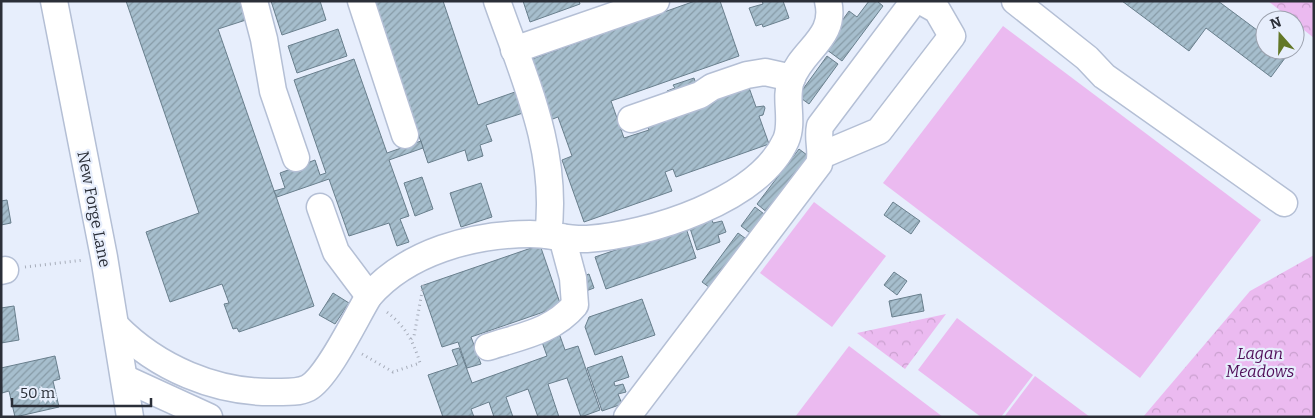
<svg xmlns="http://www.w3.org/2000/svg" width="1315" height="418" viewBox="0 0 1315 418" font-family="Bitter,serif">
<defs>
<pattern id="park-crowns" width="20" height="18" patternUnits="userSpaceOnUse" patternTransform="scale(1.25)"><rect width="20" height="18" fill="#ebbaf0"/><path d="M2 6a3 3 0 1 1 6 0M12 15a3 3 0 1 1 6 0" fill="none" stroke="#caa0cf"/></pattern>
<pattern id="building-hatch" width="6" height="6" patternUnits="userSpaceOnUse" patternTransform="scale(1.25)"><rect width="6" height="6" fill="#a6becd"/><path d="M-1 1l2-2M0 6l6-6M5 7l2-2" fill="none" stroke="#879ba7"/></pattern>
</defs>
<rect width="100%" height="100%" fill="#e7eefc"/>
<g fill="#ebbaf0">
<path d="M1003 26 1261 220 1140 378 883 183Z"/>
<path d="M814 202 886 256 832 327 760 273Z"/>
<path d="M957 318 1033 375 1001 417H981L918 370Z"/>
<path d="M849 346 943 417H795Z"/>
<path d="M1035 376 1090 417H1004Z"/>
</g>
<g fill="url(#park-crowns)">
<path d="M1268 1H1314V38L1295 23V20H1292Z"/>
<path d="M1314 255V417H1143L1250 291Z"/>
<path d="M946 314 905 369 857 333Z"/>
</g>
<g fill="url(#building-hatch)" stroke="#697f8d">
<path d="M126 1H243L249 19 218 29 314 306 239 332 237 328 233 329 224 304 229 303 222 284 170 302 146 232 199 213Z"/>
<path d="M271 1H320L326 20 282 35Z"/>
<path d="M374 1H443L478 105 515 92 523 113 486 125 492 141 480 145 483 156 468 161 465 150 428 163Z"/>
<path d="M523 1H579L580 4 530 22Z"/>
<path d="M695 1H720L739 56 611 101 624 138 649 130 645 118 747 82 756 107 764 106 765 108 763 115 759 116 769 144 676 177 673 169 665 172 672 191 584 222 562 160 572 156 558 117 550 120 529 60Z"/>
<path d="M762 1H783L789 18 763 27 762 24 756 26 749 8 763 4Z"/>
<path d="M869 1H877L883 6 842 61 823 47 849 11 857 17Z"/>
<path d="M1122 1H1218L1265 36V50H1283L1288 54 1271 77 1206 28 1189 51Z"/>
<path d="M338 29 347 56 297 73 288 46Z"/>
<path d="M827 56 838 64 809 104 798 96Z"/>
<path d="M354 59 387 153 421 141 423 148 389 160 409 216 400 219 409 242 397 246 389 223 349 236 329 179 277 197 274 191 285 188 280 173 315 160 320 175 326 173 294 80Z"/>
<path d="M694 78 699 93 671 103 667 91 675 88 673 85Z"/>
<path d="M799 149 811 158 769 214 757 204Z"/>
<path d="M422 177 433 209 415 216 404 183Z"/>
<path d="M481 183 492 217 461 227 450 193Z"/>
<path d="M7 200 11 223 1 225V201Z"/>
<path d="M893 202 920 221 911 234 884 215Z"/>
<path d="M755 207 768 217 754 236 741 226Z"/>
<path d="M711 217 713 223 722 221 726 232 718 235 720 242 697 250 689 225Z"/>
<path d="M684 222 696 258 606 289 595 257 642 241Z"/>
<path d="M738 233 749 241 713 290 702 282Z"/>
<path d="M540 245 561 306 471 337 481 364 467 368 458 342 442 347 421 286Z"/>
<path d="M894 272 907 281 897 295 884 285Z"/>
<path d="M589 274 594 288 586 291 580 277Z"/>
<path d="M333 293 349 303 335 324 319 315Z"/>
<path d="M921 294 924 311 892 317 889 301Z"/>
<path d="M642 299 655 335 595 355 585 327 589 317Z"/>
<path d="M14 306 19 340 1 343V308Z"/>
<path d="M560 336 565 350 578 346 600 410 581 417 567 378 548 384 559 417H538L528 389 506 397 513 417H494L489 402 471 409 474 417H443L428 375 458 365 452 350 459 348 472 383 547 356 542 342Z"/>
<path d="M55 356 60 379 53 381 59 407 15 417 9 391 2 393 1 368Z"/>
<path d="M622 356 629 377 614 382 615 386 623 384 626 392 618 394 622 404 602 411 587 368Z"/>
</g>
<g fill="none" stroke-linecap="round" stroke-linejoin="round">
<defs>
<g id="minor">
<path d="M54 1 104 257 130 417"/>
<path d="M254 1 264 39 273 91 296 158"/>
<path d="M361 1 405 135"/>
<path d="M497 1C524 78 559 151 548 235"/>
<path d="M1015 1 1087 58 1104 76 1284 203"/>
<path d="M514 50 656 1"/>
<path d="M631 119 700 95 712 87 747 75 765 72 792 78"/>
<path d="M822 155 879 131 952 36 937 10 921 1"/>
<path d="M320 207 336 252 369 296"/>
<path d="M1 271 5 270"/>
<path d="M116 326C157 368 216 393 274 392 285 392 298 393 308 388 328 377 356 317 369 296 407 252 473 234 530 234 549 234 568 240 587 239 648 235 759 201 786 140 794 121 784 99 791 80 802 49 837 38 828 1"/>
<path d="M488 347C521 336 552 332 575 305L573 278 562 237"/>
<path d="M126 379 209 417"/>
<path d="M627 417 819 164C823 151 817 140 820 126L914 1"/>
</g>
</defs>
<use href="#minor" stroke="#b4bfd5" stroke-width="29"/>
<g stroke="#a7adba" stroke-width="3" stroke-dasharray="1 4" stroke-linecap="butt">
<path d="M1311 1 1314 4"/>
<path d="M25 267 84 260"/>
<path d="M411 339 414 336 424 281"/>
<path d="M362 354 393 372 420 363C413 340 404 324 384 310"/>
</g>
<use href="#minor" stroke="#fff" stroke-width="26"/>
</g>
<g text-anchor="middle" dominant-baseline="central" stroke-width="4.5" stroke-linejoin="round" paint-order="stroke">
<g font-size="16" fill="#2b2f38" stroke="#e7eefc">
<text transform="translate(94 209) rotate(79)">New Forge Lane</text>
</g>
<g font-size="16" font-style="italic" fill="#500e59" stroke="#e7eefc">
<text x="1260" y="353">Lagan<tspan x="1260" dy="18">Meadows</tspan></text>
</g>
</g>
<rect width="1315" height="418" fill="none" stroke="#2b2f38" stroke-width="5"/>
<g transform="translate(1280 35) rotate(340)"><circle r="24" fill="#e7eefc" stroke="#9ca2ae"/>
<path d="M0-4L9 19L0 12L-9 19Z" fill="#627727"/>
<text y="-8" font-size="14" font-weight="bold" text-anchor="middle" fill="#2b2f38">N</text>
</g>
<path d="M12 398v8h139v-8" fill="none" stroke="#2b2f38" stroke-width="2.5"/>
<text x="20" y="398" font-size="15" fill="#2b2f38" stroke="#e7eefc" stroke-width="4" paint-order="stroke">50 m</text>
</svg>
